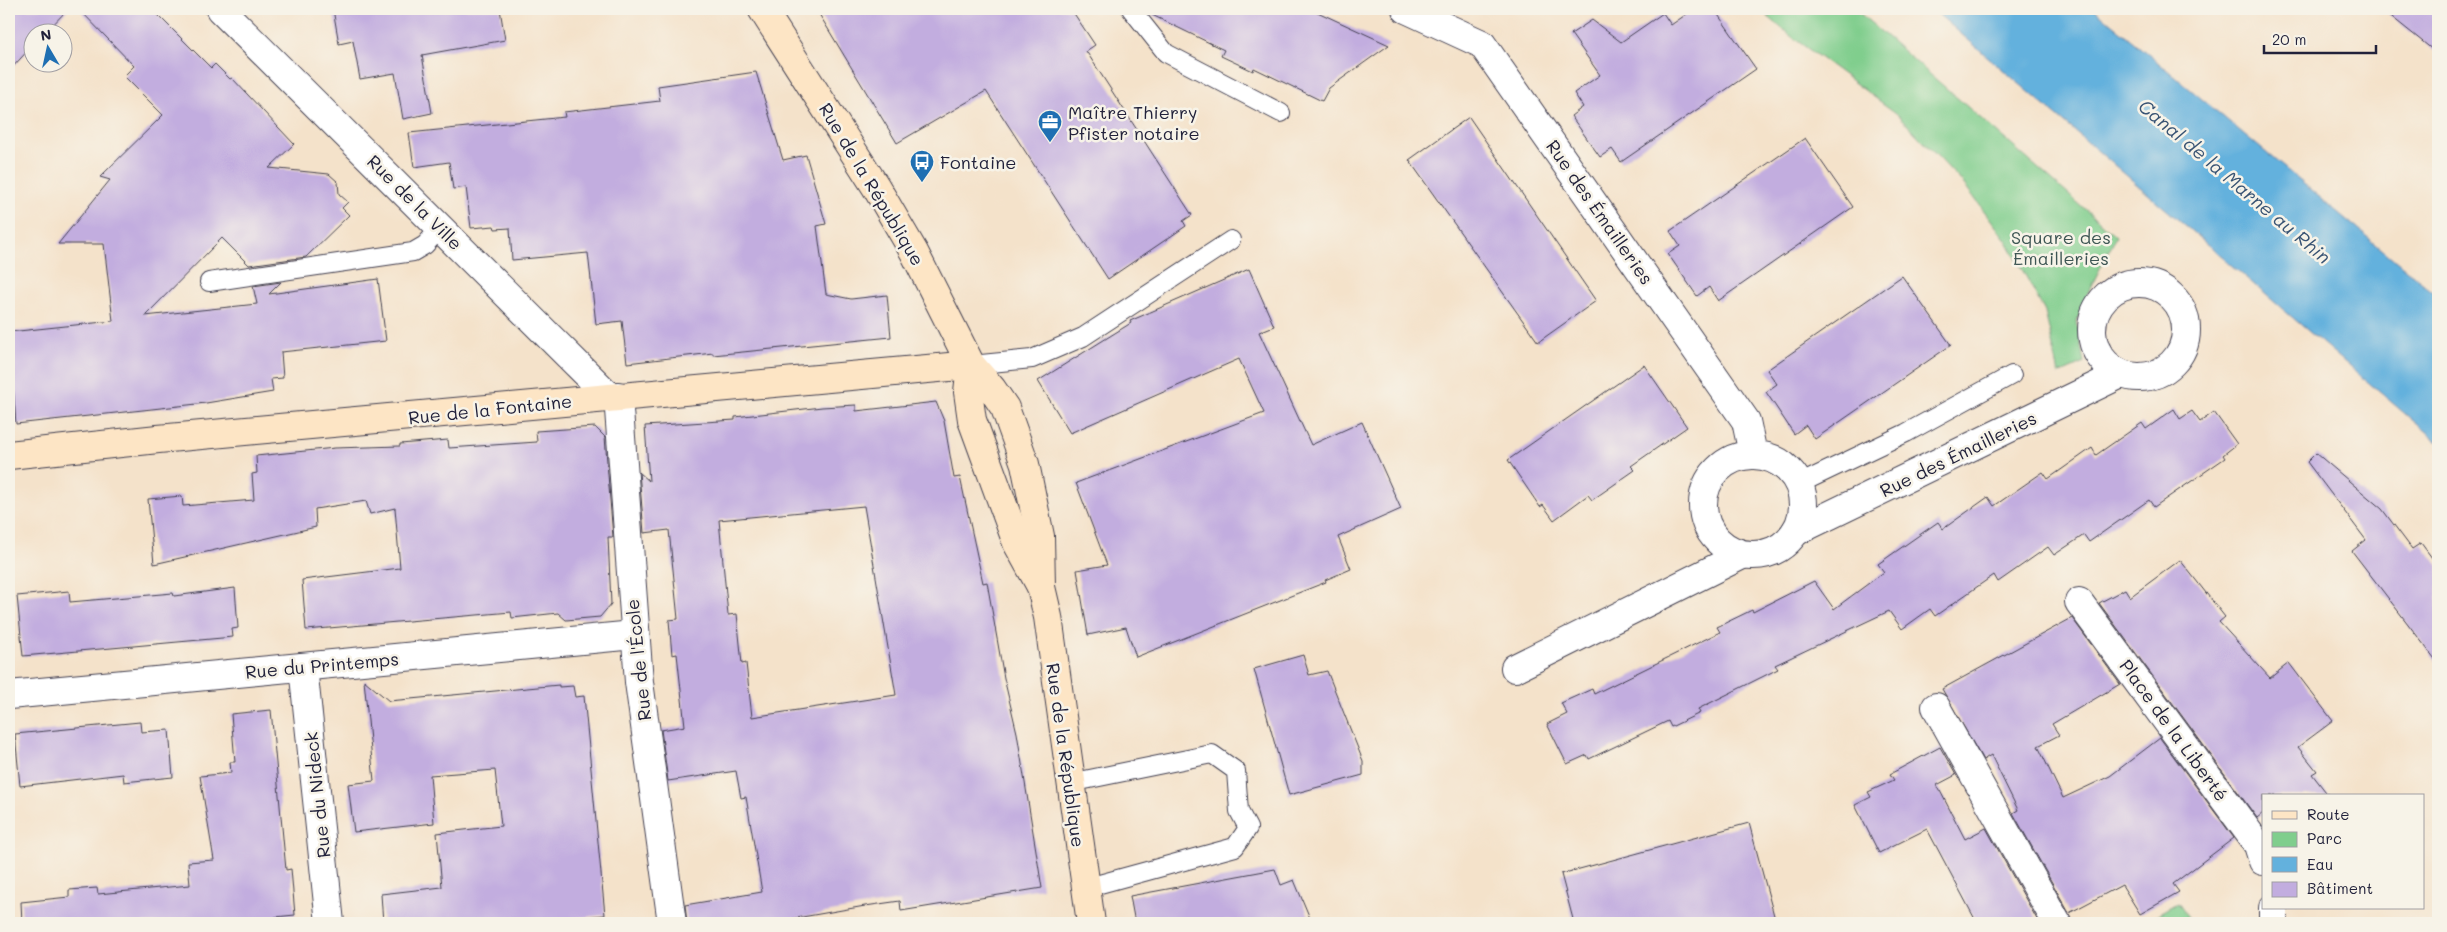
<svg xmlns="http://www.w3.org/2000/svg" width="2447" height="932" viewBox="0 0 2447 932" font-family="Mali,sans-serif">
<rect width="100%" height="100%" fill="#f7f3e8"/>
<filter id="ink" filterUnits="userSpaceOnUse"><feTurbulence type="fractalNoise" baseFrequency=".02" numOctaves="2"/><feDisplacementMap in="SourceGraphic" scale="10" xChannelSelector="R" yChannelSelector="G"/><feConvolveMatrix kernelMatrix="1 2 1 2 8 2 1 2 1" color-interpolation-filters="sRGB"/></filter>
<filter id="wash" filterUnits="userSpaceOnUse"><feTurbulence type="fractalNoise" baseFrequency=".0096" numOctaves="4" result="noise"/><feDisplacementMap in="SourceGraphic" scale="20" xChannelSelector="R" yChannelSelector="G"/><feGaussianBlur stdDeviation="1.12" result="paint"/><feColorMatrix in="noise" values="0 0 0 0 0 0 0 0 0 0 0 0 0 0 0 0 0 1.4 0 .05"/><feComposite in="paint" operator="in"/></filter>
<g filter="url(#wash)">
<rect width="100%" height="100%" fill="#f4e2ca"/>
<g fill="#80ce8d" stroke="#517864">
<path d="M1759 9H1855L2116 236 2082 305 2077 322 2084 363 2059 374 2045 312 2007 241 1963 183 1896 113 1792 37Z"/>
<path d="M2178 903 2192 923H2142Z"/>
</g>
<path fill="#63b1dd" stroke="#426a8c" d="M1932 9H2094L2438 296V442Z"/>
<g id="blocks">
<g fill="#c2addf" fill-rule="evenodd">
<path d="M9 9H68L46 32H32V46L9 71Z"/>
<path d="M79 9H152L211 68 215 64 230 79 232 78 294 144 269 168 329 174 338 182 339 194 348 202 342 208 349 215 306 257 249 265 222 238 145 316 257 304 253 286 281 282 269 294 378 279 386 341 281 352 283 378 271 379 273 392 206 403 16 424 9 332 113 321 104 244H58L110 180 100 177 163 115 124 76 134 66Z"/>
<path d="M333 9H500L505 40 422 55 432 113 403 119 395 73 360 79 353 41 339 44Z"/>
<path d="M816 9H1071L1095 45 1086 51 1192 215 1183 221 1186 226 1108 279 986 91 897 143Z"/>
<path d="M1144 9H1311L1389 45 1329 88 1322 101 1254 68 1253 71 1221 56 1224 50 1148 13Z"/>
<path d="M1694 9H1714L1756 69 1621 162 1612 149 1600 157 1571 116 1583 107 1574 93 1600 75 1571 34 1592 20 1621 42 1663 13 1671 25Z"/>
<path d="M2382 9H2438V54Z"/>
<path d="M756 72 783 160 806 155 826 224 817 226 826 294 851 299 887 295 891 337 713 355V353L627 363 622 321 596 324 588 253 512 260 510 228 495 229 494 226 471 228 466 187 453 189 449 162 414 167 409 133 565 117 564 112 660 101 658 86Z"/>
<path d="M1469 117 1596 301 1538 342 1409 160Z"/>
<path d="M1805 138 1853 207 1718 301 1709 287 1697 296 1668 254 1680 246 1670 231Z"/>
<path d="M1249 269 1274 326 1259 332 1311 445 1362 422 1401 509 1338 537 1351 569 1325 580 1326 582 1136 657 1126 627 1088 635 1077 570 1107 565 1076 483 1264 413 1239 359 1070 433 1038 381 1131 323 1130 321Z"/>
<path d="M1902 276 1951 345 1815 439 1806 425 1794 434 1766 392 1777 384 1767 370Z"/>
<path d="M1644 365 1687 427 1631 466 1635 470 1592 500 1588 495 1554 520 1543 505 1540 507 1508 460Z"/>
<path d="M936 402 944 421 954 478 960 477 983 583 987 582 1004 678 1017 733 1042 888 901 911 900 901 865 906 785 920 786 923H687L685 905 762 892 746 797 741 798 736 771 668 781 661 730 685 726 677 654 672 655 669 620 678 619 669 530 644 533 639 472 649 481 645 426 735 420V417L822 407 856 405V411ZM864 506 896 695 752 717 746 663 742 664 737 614 728 615 719 520Z"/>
<path d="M2174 409 2180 419 2192 411 2200 422 2214 412 2237 444 2223 455 2225 458 2154 507 2149 500 2089 542 2084 535 2054 555 2048 547 1998 582 1994 575 1935 616 1930 609 1902 629 1889 611 1775 665 1778 669 1698 709 1700 713 1671 727 1668 721 1589 759 1587 755 1567 764 1547 724 1567 714 1561 703 1592 689 1594 694 1720 632 1717 627 1752 610 1753 612 1814 581 1834 609 1884 572 1878 564 1938 522 1943 529 1988 497 1994 506 2043 472 2048 479 2092 448 2096 455 2142 423 2146 429Z"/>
<path d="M595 427 605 437 613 537H608L611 604 600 617 566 620 558 613 512 618 511 612 306 630 302 580 400 568 395 508 370 514 366 501 315 509 316 527 154 564 148 499 182 496 183 506 254 500 252 474 257 473 256 456 335 448 400 446V444L448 440 449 448 537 442 536 431Z"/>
<path d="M2316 453 2382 509 2412 549 2421 543 2438 566V663L2352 551 2366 540 2307 462Z"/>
<path d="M2180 560 2225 617 2219 622 2270 678 2289 663 2333 721 2298 747 2317 771 2312 774 2329 796H2263V813L2257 818 2099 603 2125 589 2130 597Z"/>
<path d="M235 588 238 628 232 629 233 637 23 656 17 596 69 591 70 602 173 593 174 596Z"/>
<path d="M2072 618 2120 684 2052 724 2059 735 2038 746 2063 798 2110 776 2160 738 2234 838 2173 884 2179 892 2140 914 2122 885 2069 913 2013 813 2018 810 1991 755 1983 760 1942 689Z"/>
<path d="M1303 655 1309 675 1327 671 1363 761V775L1289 795 1254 669Z"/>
<path d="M364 680 389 701 559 685V687L573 686 575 697 584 696 605 915 523 923H383L381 894 442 887 437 833 501 826 495 770 430 775 434 823 354 832 348 784 374 781Z"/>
<path d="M271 710 286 870 291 869 295 915 275 917 276 923H22L21 902 69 897V890L97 888 98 894 190 885 188 862 214 860 200 776 231 773 230 762H235L231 714Z"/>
<path d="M140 722 141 732 169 730 173 777 124 782 123 774 20 786 15 734Z"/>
<path d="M1940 747 1956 775 1937 785 1965 839 1986 828 2039 923H1977L1927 829 1879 853 1855 805 1871 797 1868 792 1894 780 1890 774Z"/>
<path d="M1749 823 1776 923H1574L1561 874Z"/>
<path d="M1275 869 1281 885 1294 880 1312 923H1231L1230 920 1207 923H1135L1130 896Z"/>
</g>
</g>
</g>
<g filter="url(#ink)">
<use href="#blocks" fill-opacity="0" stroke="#423f50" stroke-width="1"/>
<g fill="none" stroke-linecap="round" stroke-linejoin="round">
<defs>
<g id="lane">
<path d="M1131 9 1166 53 1281 113"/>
<path d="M209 282 413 252 425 245 441 227"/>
<path d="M971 365 1032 359 1083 337 1231 240"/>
<path d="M1799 484 1906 433 2012 375"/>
<path d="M1070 783 1212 754 1236 771 1239 811 1248 828 1235 847 1085 888"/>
</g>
<g id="street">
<path d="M220 9 610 397"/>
<path d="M1406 9 1482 44 1746 421 1753 454"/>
<circle cx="2139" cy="330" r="47"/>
<path d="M618 396 639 682 672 923"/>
<circle cx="1753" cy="505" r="50"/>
<path d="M1795 532 2121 374"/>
<path d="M2079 602 2258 845 2263 861"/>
<path d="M303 667 330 923"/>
<path d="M1515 668 1742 555"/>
<path d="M9 695 634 635"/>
<path d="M1936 707 2057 923"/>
<path d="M2273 908V923"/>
</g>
<g id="secondary">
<path d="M762 9 876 187 914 252 971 365 992 389 1005 408 1025 464 1040 536 1041 587 1048 617 1091 923"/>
<path d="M971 365 968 392 972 420 1017 543 1039 583"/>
<path d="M9 455 158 439 971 365"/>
</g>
</defs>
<use href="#lane" stroke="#423f50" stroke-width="20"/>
<use href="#street" stroke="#423f50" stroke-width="30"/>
<use href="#secondary" stroke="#423f50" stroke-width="30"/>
<use href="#lane" stroke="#fff" stroke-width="18"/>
<use href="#street" stroke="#fff" stroke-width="28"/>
<use href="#secondary" stroke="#fde5c5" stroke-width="28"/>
</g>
</g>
<defs>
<symbol id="office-pin" viewBox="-11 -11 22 30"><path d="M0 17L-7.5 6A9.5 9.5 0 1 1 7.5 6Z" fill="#1f6fb2" stroke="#f7f3e8"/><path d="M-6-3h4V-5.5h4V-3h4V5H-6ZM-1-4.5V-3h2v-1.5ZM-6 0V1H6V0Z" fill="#fff"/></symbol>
<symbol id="bus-pin" viewBox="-11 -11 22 30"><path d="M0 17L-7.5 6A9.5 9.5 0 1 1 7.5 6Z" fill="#1f6fb2" stroke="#f7f3e8"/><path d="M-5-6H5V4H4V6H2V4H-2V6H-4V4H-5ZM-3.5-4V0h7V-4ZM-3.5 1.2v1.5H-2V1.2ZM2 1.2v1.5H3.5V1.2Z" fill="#fff"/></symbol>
</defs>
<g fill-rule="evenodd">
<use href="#office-pin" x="1036" y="108" width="28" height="38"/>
<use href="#bus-pin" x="908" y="148" width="28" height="38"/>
</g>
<g text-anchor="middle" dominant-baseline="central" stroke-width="5" stroke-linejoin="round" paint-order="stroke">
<g font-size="18" fill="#22223b" stroke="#f7f3e8" text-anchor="start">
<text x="1068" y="112">Maître Thierry<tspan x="1068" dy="21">Pfister notaire</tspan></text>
<text x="940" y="162">Fontaine</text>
</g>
<g font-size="18" fill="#22223b" stroke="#f7f3e8">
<text transform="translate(872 184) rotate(59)">Rue de la République</text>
<text transform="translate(415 202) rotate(45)">Rue de la Ville</text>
<text transform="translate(1600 212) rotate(55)">Rue des Émailleries</text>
<text transform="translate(490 409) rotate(-6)">Rue de la Fontaine</text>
<text transform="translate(1958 454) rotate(-26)">Rue des Émailleries</text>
<text transform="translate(638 660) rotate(-96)">Rue de l'École</text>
<text transform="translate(322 665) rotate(-5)">Rue du Printemps</text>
<text transform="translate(2174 730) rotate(54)">Place de la Liberté</text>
<text transform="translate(1066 755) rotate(82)">Rue de la République</text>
<text transform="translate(317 795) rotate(-96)">Rue du Nideck</text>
</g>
<g font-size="18" fill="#3e5654" stroke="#f7f3e8">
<text x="2061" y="237">Square des<tspan x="2061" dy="21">Émailleries</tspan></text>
</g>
<g font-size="19" font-style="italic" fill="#395474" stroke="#f7f3e8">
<text transform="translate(2235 181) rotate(40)">Canal de la Marne au Rhin</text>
</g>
</g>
<rect width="2447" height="932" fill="none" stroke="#f7f3e8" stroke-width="30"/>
<rect x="2262" y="794" width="162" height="115" fill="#f7f3e8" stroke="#a29fa3"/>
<rect x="2272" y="811" width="25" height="8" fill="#fde5c5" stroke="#a29fa3"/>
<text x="2307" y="820" font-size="15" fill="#22223b">Route</text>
<rect x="2272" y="832" width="25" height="15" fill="#80ce8d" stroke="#a29fa3"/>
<text x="2307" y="844" font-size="15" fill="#22223b">Parc</text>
<rect x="2272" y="857" width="25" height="15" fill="#63b1dd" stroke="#a29fa3"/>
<text x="2307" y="870" font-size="15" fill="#22223b">Eau</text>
<rect x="2272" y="882" width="25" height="15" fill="#c2addf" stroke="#a29fa3"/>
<text x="2307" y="894" font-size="15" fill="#22223b">Bâtiment</text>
<g transform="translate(48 48) rotate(351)"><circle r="24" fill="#f7f3e8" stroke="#a29fa3"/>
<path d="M0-4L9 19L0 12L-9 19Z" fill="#1f6fb2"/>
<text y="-8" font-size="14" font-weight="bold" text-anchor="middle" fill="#22223b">N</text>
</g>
<path d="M2264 45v8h112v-8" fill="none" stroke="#22223b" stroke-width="2.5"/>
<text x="2272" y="45" font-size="15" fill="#22223b" stroke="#f7f3e8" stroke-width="4" paint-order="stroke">20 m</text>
</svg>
